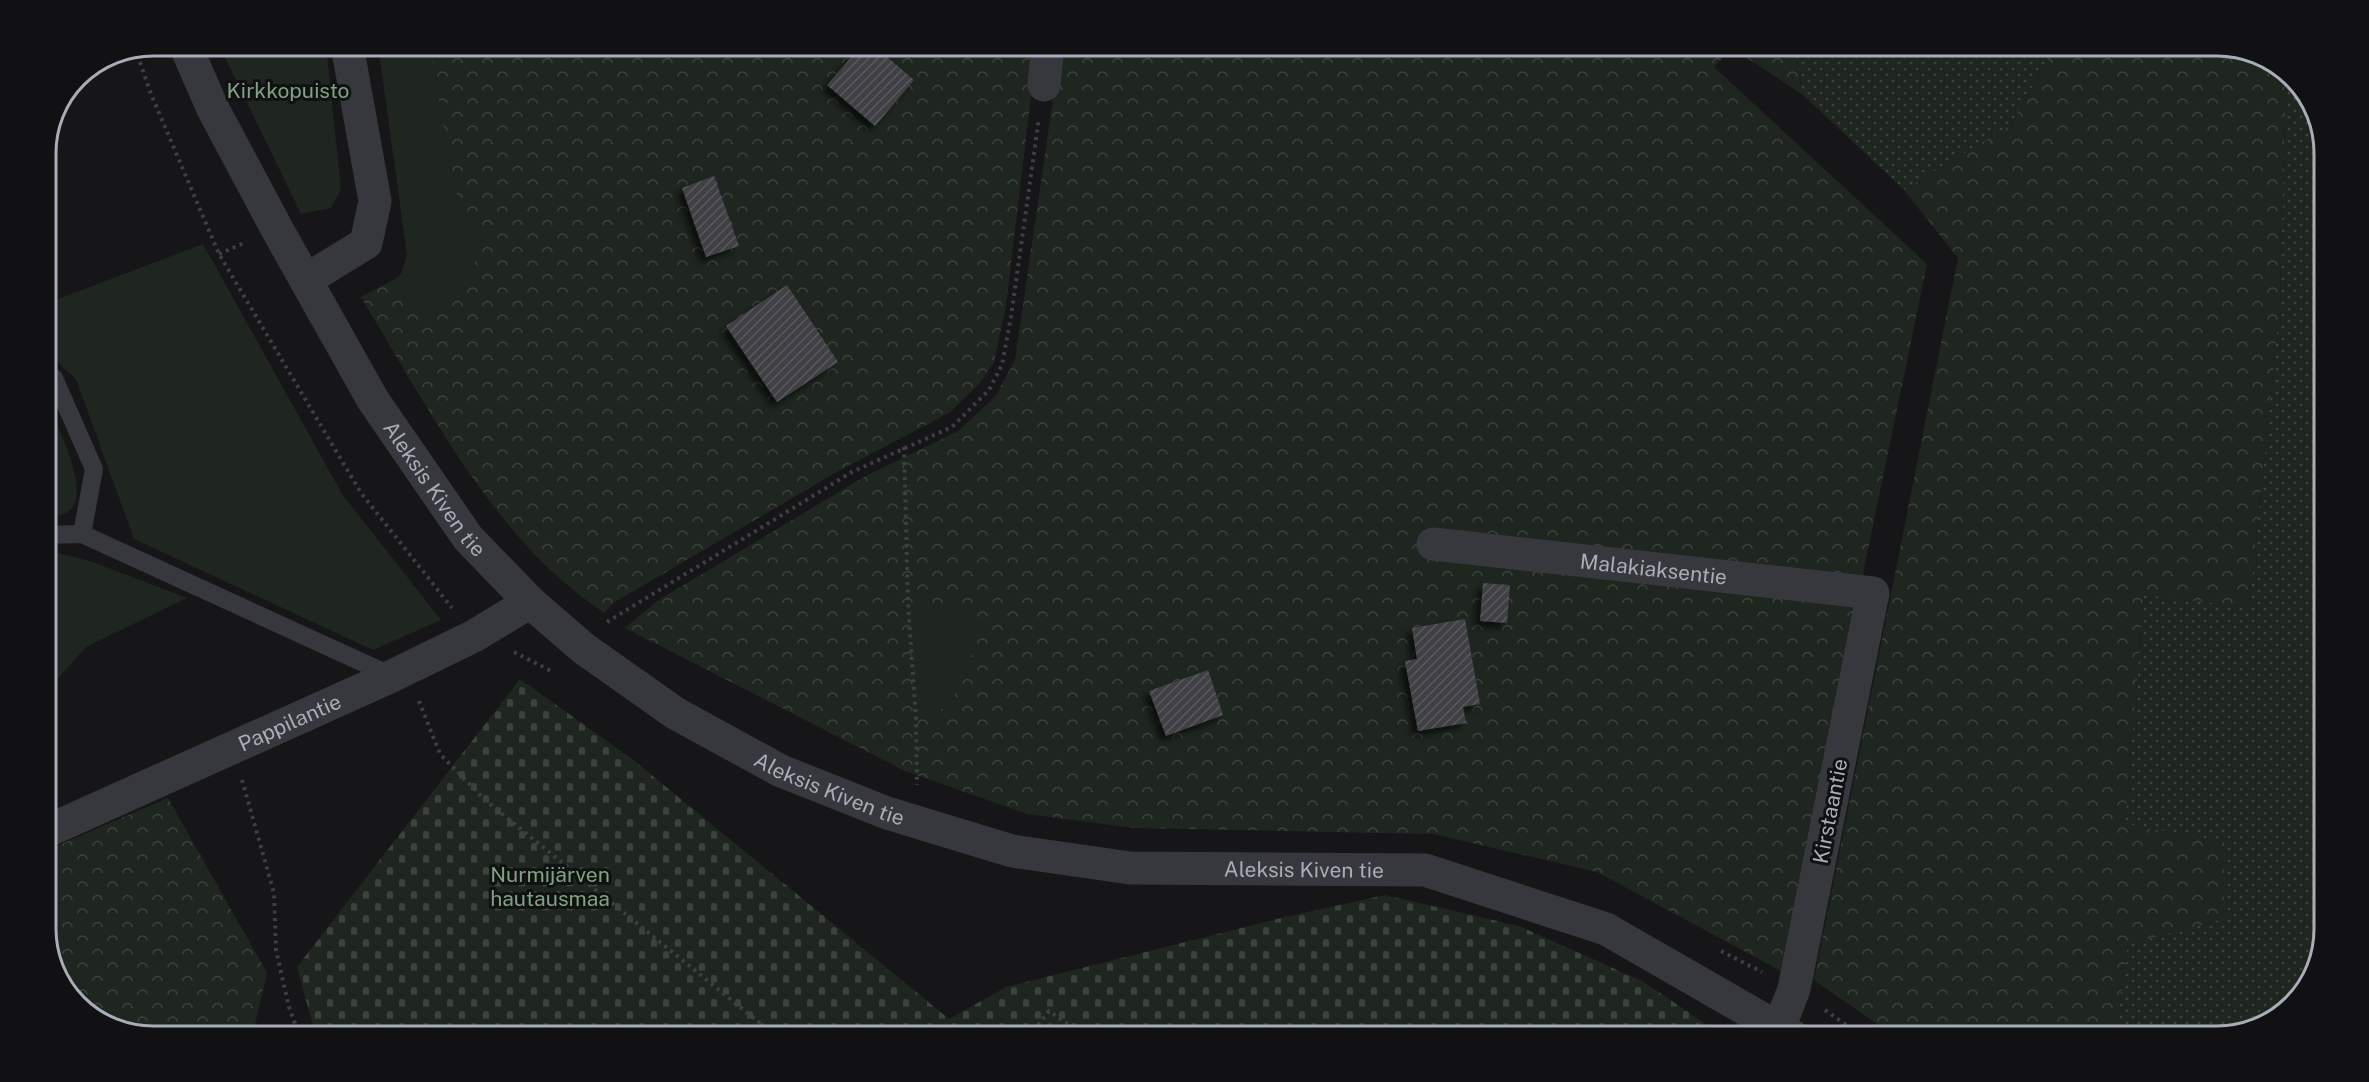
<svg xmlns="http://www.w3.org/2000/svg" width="2369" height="1082" viewBox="0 0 2369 1082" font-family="'Public Sans',sans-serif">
<defs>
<pattern id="grass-dots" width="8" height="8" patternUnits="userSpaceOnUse" patternTransform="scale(1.5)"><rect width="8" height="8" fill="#1e261f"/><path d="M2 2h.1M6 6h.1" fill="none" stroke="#3c433d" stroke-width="1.8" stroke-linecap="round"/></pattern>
<pattern id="forest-crowns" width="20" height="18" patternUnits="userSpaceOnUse" patternTransform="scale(1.5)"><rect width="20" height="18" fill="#1e261f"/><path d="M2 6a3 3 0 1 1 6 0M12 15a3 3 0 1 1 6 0" fill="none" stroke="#3c433d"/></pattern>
<pattern id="cemetery-stones" width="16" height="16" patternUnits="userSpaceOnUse" patternTransform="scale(1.5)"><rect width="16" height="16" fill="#1e261f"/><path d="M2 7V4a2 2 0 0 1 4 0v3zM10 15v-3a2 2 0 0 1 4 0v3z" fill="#3c433d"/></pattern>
<pattern id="building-hatch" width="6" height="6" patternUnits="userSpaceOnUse" patternTransform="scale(1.5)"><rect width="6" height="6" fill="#404145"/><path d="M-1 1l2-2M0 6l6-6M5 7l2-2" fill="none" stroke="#595a5e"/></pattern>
<filter id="shadow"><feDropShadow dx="-5.5" dy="5.5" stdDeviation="3" flood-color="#0009"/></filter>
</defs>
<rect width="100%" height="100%" fill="#161618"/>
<g fill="url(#grass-dots)">
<path d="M1793 45H2055L2011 125 1904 190 1803 95Z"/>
<path d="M2286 76 2306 93 2324 146V929L2316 971 2276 1019 2217 1037H2115L2128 944 2223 842 2125 824 2144 594 2249 607 2280 302Z"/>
</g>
<g fill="url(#forest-crowns)">
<path d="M379 45H1037L1006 306 994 362 979 384 949 413 842 469 613 603 604 613C591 603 576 593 564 582 480 510 418 391 361 297L419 266Z"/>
<path d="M1061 45H1793L1803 95 1732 48 1714 67 1927 264 1781 971 1597 872 1433 834 1135 828 1027 814 905 771 625 628 657 601 864 477 958 431 995 397 1015 360Z"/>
<path d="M2055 45H2216L2258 53 2286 76 2280 302 2249 607 2144 595 2125 824 2224 842V919L2128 944 2115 1037H1896L1814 980 1958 258 1904 190 2011 125Z"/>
<path d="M168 798 267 973 252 1037H153L111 1029 63 989 45 937V851Z"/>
</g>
<path fill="url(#cemetery-stones)" d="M520 679 632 759 949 1019 1006 987 1285 917 1385 895 1519 926 1644 982 1725 1037H316L297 967Z"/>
<g fill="#1e261f">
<path d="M219 45H326L341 189 331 208 301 214Z"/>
<path d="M378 45H429L455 190 480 232 473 275 461 295 449 305 433 311 406 307 395 294 407 255Z"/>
<path d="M203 244 342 494 441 620 373 650 134 539 76 379 45 351V304Z"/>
<path d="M45 399C55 422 94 493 68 512 62 516 51 517 45 519Z"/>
<path d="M45 550 90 561 187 598 86 647 53 684 45 688Z"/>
<path d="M908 603 968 604 975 641 966 677 947 707 916 719Z"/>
</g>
<g fill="url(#building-hatch)" filter="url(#shadow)">
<path d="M572 45H587L576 51Z"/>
<path d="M862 45H873L914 80 875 126 827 85Z"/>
<path d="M714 176 739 246 706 257 682 188Z"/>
<path d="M787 285 838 362 777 402 726 326Z"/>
<path d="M45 582 55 605 45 610Z"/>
<path d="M1483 583 1510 585 1507 623 1480 621Z"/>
<path d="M1465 619 1480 704 1463 707 1466 723 1418 731 1405 661 1417 659 1412 628Z"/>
<path d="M1208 670 1223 715 1166 736 1149 691Z"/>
</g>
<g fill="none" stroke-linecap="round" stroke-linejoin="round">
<g stroke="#3d3f44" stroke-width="4" stroke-dasharray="3 4.5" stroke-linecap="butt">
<path d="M135 48 151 94 219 254 361 493 452 608"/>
<path d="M219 254 244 243"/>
<path d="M904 447 908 603 916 719 917 785"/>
<path d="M607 622 852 472 952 427 989 390 1002 365 1011 317 1039 118"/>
<path d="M514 652 553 672"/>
<path d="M419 701 440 754 485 800 777 1037"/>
<path d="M242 780 274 893 276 950 289 1007 300 1037"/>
<path d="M1721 951 1762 972"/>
<path d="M1825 1010 1863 1037"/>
<path d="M1029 1037 1049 1011 1087 1037"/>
</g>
<g stroke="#37383d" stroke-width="18">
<path d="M45 371 54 378 94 469 82 534"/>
<path d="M45 535 82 534 392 676"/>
</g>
<g stroke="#37383d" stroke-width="33">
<path d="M1044 85 1048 45"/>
<path d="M306 280 366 243 375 201 347 45"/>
<path id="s1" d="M1433 544 1873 593 1794 989 1779 1028"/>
<path id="s2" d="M45 832 392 676 474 636 530 602"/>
</g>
<path stroke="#37383d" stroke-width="33" id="s3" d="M185 45 213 109 277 229 373 400 468 538 530 602 583 648 675 713 781 771 887 813 1012 851 1130 868 1425 870 1606 929 1794 1037"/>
</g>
<g text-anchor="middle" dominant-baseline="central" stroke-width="6" stroke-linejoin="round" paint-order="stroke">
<g font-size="21" fill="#7fa381" stroke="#111113">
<text x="288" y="90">Kirkkopuisto</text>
<text x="550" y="874">Nurmijärven<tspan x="550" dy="24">hautausmaa</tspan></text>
</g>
<g font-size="21" fill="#a8adb8" stroke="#111113">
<text stroke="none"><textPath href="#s3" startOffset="510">Aleksis Kiven tie</textPath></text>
<text stroke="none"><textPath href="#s1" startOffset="222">Malakiaksentie</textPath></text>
<text stroke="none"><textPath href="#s2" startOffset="268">Pappilantie</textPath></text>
<text stroke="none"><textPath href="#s3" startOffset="1014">Aleksis Kiven tie</textPath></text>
<text transform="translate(1830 811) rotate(-79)">Kirstaantie</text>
<text stroke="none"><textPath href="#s3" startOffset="1500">Aleksis Kiven tie</textPath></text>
</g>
</g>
<path d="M0 0H2369V1082H0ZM153 56H2217A97 97 0 0 1 2314 153V929A97 97 0 0 1 2217 1026H153A97 97 0 0 1 56 929V153A97 97 0 0 1 153 56Z" fill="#111113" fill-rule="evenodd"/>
<path fill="none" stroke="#a8adb8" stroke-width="3" d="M153 56H2217A97 97 0 0 1 2314 153V929A97 97 0 0 1 2217 1026H153A97 97 0 0 1 56 929V153A97 97 0 0 1 153 56Z"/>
</svg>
